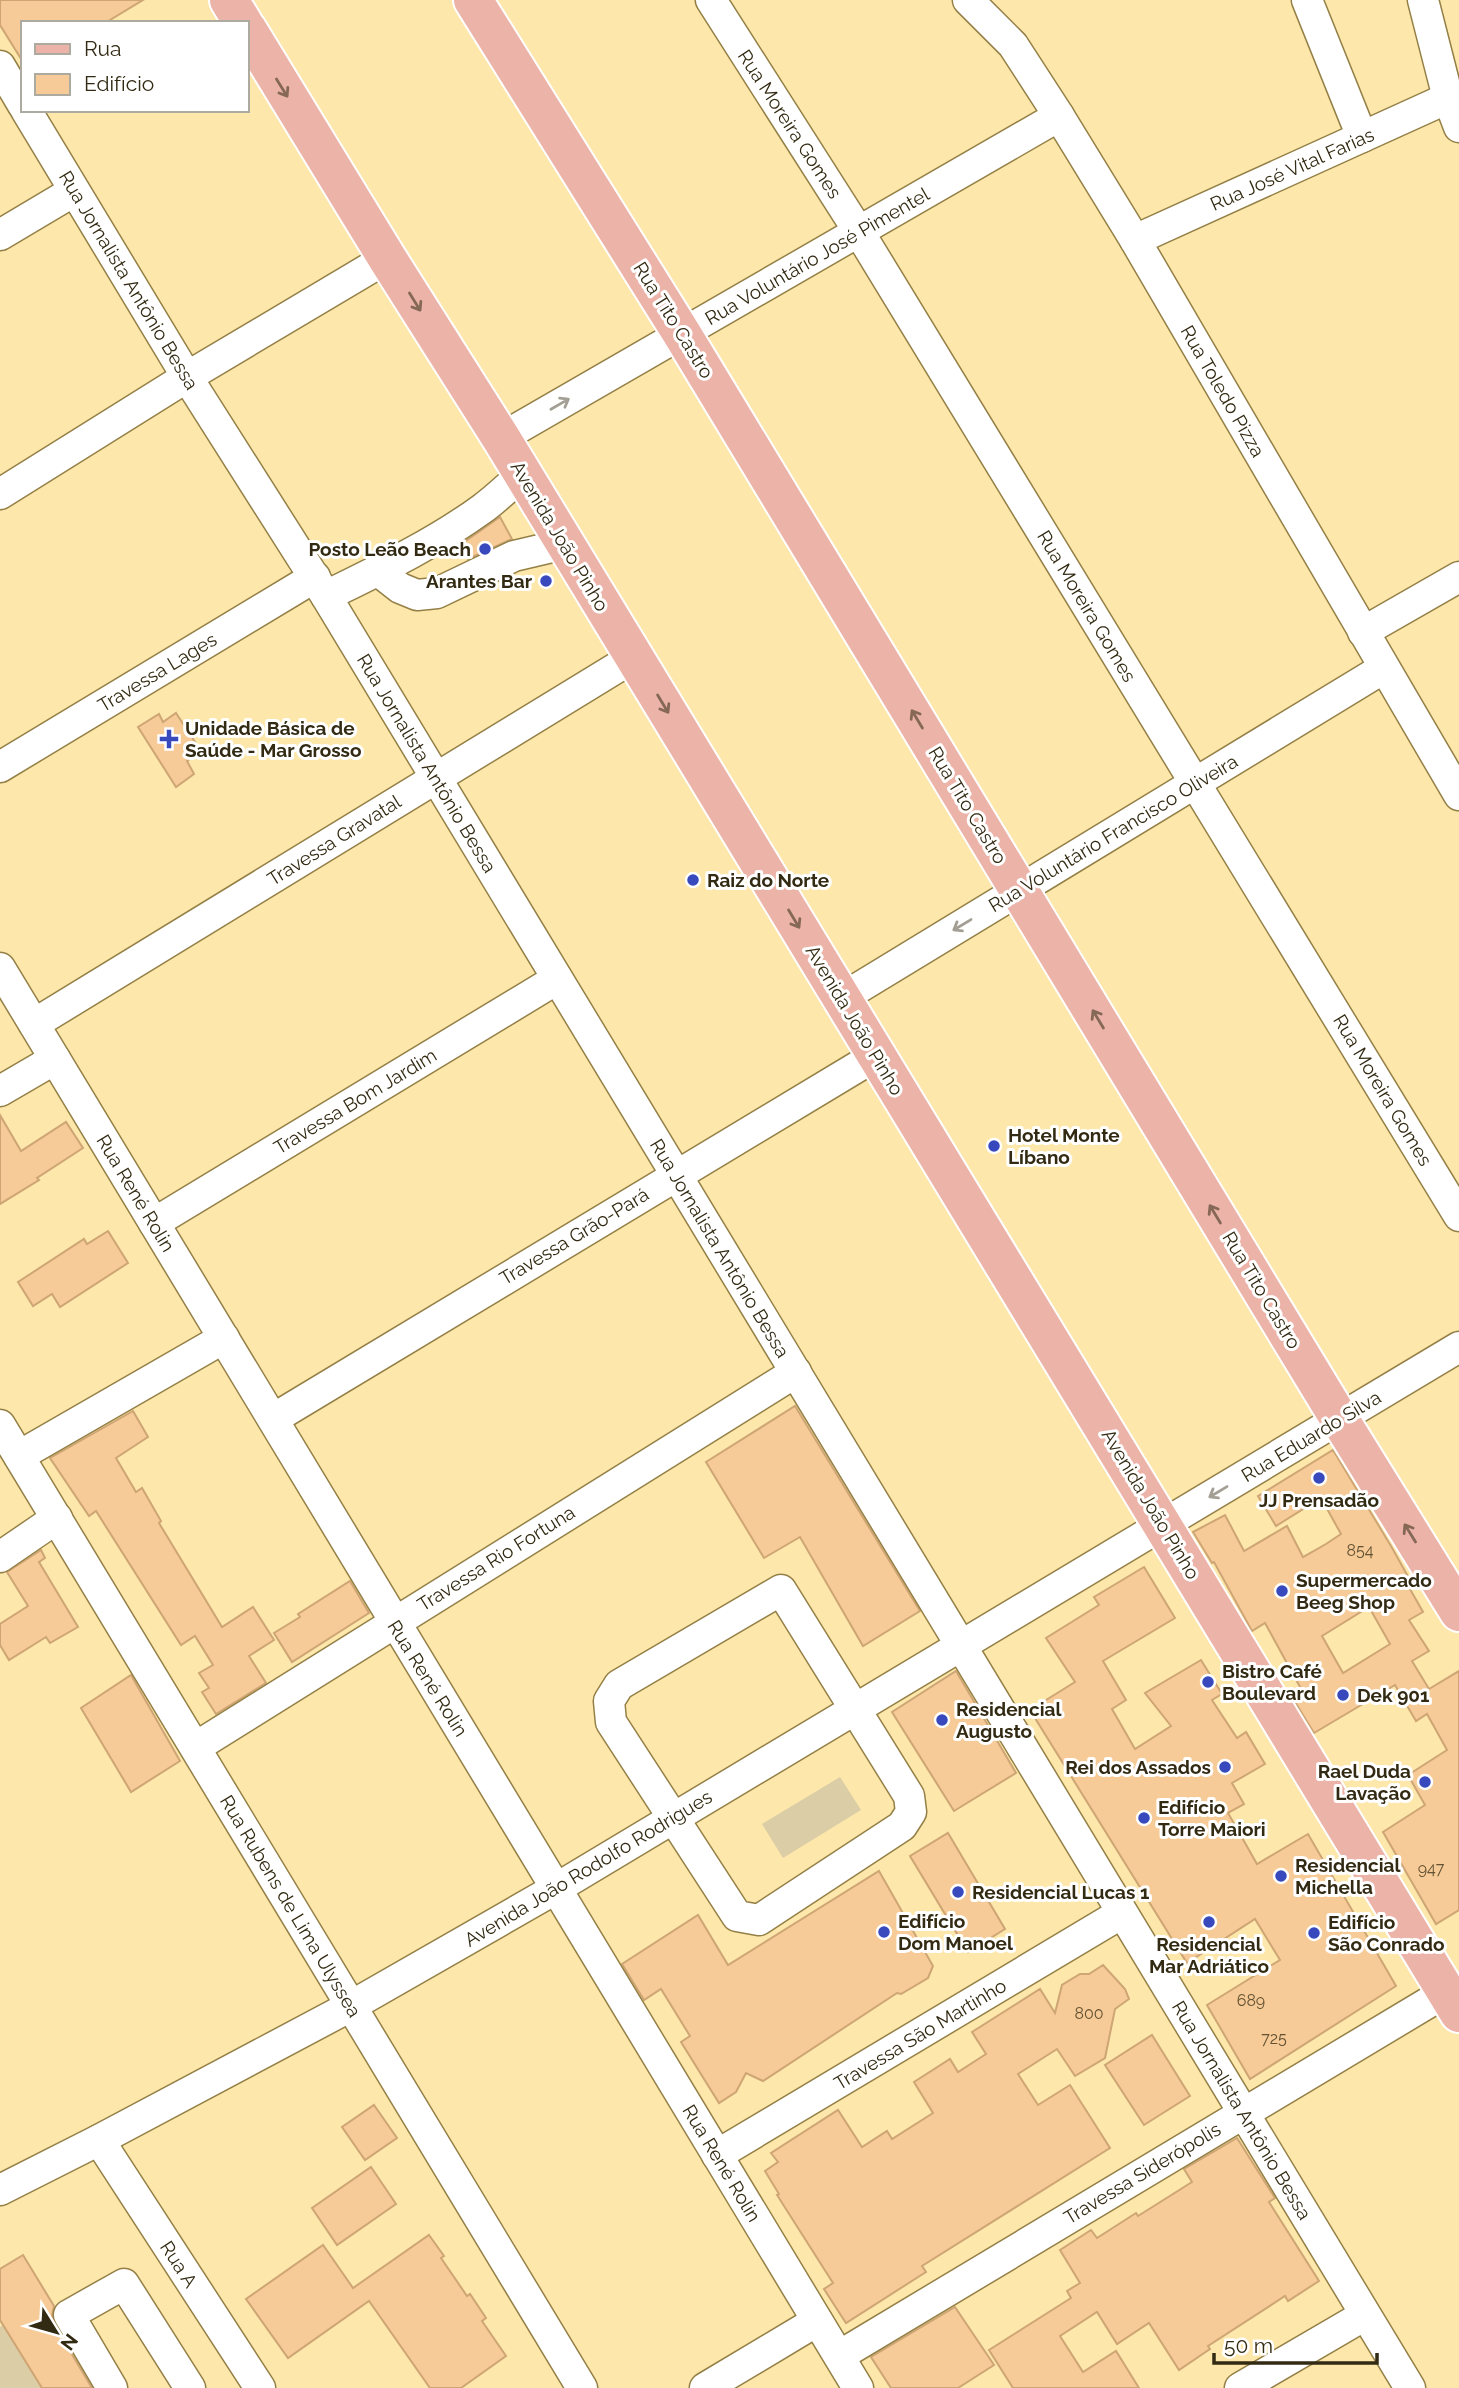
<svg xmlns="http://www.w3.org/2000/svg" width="1459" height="2388" viewBox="0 0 1459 2388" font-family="Raleway,sans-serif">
<rect width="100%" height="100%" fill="#fde7ab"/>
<g fill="#dbcda6">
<path d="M840 1777 861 1810 783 1858 762 1824Z"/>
<path d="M3 2325 42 2388H0V2327Z"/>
</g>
<g fill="#f7cb97" stroke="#cea574" stroke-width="2" fill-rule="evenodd">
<path d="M0 0H143L105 23H23V62L0 25Z"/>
<path d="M500 517 512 539 468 559 460 545Z"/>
<path d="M176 713 201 751 187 761 194 774 176 787 138 727 159 714 163 722Z"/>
<path d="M0 1115 21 1151 66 1122 83 1148 37 1178 39 1180 0 1204Z"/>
<path d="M108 1231 128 1263 60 1307 52 1294 33 1306 18 1282 84 1239 87 1244Z"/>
<path d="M795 1406 920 1611 863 1646 800 1537 764 1558 706 1462Z"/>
<path d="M133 1411 148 1437 116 1458 136 1492 142 1488 161 1521 159 1523 222 1627 253 1607 274 1640 249 1656 266 1683 216 1714 202 1692 209 1688 199 1673 213 1665 195 1636 181 1645 96 1511 89 1516 50 1458Z"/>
<path d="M1333 1450 1391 1546 1410 1580 1406 1582 1423 1612 1409 1620 1429 1651 1412 1661 1429 1689 1459 1671V1910L1436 1924 1383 1832 1425 1805 1408 1775 1447 1750 1427 1714 1416 1721 1395 1685 1314 1733 1295 1702 1305 1696 1265 1623 1252 1631 1214 1562 1212 1563 1193 1532 1225 1515 1244 1551 1287 1526 1303 1557 1326 1544 1341 1534 1321 1498 1276 1526 1258 1496ZM1369 1607 1390 1644 1343 1673 1322 1636Z"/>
<path d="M41 1550 45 1558 39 1562 78 1627 50 1643 46 1637 9 1660 0 1645V1624L28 1606 7 1572Z"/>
<path d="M1144 1567 1175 1618 1103 1661 1126 1700 1112 1709 1135 1749 1171 1726 1145 1693 1201 1660 1222 1694 1212 1700 1237 1738 1246 1732 1265 1764 1232 1783 1244 1804 1228 1813 1257 1864 1308 1834 1396 1986 1250 2079 1207 2005 1280 1960 1255 1919 1187 1963 1030 1710 1075 1682 1046 1638 1099 1605 1094 1597Z"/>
<path d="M350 1581 369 1613 292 1662 274 1633 300 1617 298 1614Z"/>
<path d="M956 1671 1016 1773 954 1811 892 1712Z"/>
<path d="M131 1675 180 1761 131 1792 81 1708Z"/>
<path d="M948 1833 1005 1929 968 1952 910 1856Z"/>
<path d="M879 1871 933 1966 928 1978 901 1994 897 1993 763 2081 746 2073 736 2092 719 2103 681 2042 690 2036 661 1989 644 2000 622 1964 698 1915 728 1965Z"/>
<path d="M1103 1965 1125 1989 1129 1999 1115 2009 1105 2058 1075 2076 1057 2049 1018 2074 1038 2105 1070 2085 1110 2148 922 2266 926 2272 846 2323 824 2289 833 2283 777 2195 779 2194 765 2171 778 2162 771 2153 838 2110 862 2147 887 2131 892 2139 933 2113 914 2082 950 2059 958 2072 986 2054 972 2032 1040 1989 1055 2013 1062 1985 1080 1974H1089Z"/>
<path d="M1152 2035 1190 2096 1144 2125 1105 2065Z"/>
<path d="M374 2105 397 2138 365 2160 342 2127Z"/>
<path d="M1237 2138 1275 2198 1269 2202 1319 2281 1288 2301 1285 2296 1208 2346 1210 2349 1179 2370 1149 2323 1117 2344 1097 2312 1060 2336 1083 2372 1116 2351 1139 2388H1013L989 2350 1071 2298 1067 2291 1080 2283 1060 2250 1091 2230 1097 2238 1136 2213 1138 2216 1192 2182 1184 2169Z"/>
<path d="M371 2167 396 2204 337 2245 312 2208Z"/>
<path d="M429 2235 444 2256 441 2258 467 2296 470 2294 486 2318 482 2321 506 2356 461 2388H430L369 2301 288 2358 246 2299 323 2245 353 2288Z"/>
<path d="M23 2255 54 2306 52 2316 54 2324 92 2388H42L0 2320V2269Z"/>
<path d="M955 2307 994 2365 958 2388H891L871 2357Z"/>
</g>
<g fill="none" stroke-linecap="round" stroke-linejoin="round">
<defs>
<g id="minor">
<path d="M711 0 859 232 1459 1216"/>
<path d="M968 0 1013 45 1059 116 1135 240 1459 795"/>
<path d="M1307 0 1362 137"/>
<path d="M1423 0 1448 98 1459 127"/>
<path d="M0 66 23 105"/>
<path d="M26 110 187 377 326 596 1410 2388"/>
<path d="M0 235 74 191"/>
<path d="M1135 240 1448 98"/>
<path d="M501 438 1059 116"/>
<path d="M0 494 187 377 387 258"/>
<path d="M377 570 400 588 417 595 437 593 514 556 565 544"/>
<path d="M326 596C379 570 434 544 482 509 496 499 509 486 523 474"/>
<path d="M1363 632 1459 577"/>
<path d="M0 767 315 577"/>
<path d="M0 968 858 2388"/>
<path d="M842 998 1384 668"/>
<path d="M34 1024 634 657"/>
<path d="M0 1091 55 1059"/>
<path d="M154 1223 557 979"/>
<path d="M273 1419 877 1055"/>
<path d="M0 1425 582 2388"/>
<path d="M19 1456 224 1338"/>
<path d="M0 1557 57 1518"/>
<path d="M781 1590 909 1796 911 1812 902 1826 759 1920 737 1916 611 1722 609 1701 619 1685Z"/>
<path d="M196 1747 796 1372"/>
<path d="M99 2140 260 2388"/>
<path d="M717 2155 1122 1913"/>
<path d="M0 2190 99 2140 351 2006 557 1888 1459 1347"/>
<path d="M839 2356 1446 1992"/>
<path d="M112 2388 69 2315 124 2284 190 2388"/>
<path d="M705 2388 817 2321"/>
<path d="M1240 2388 1365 2315"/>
</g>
<g id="major">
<path d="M229 0 243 23"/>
<path d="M473 0 682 334 1340 1420 1459 1612"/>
<path d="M247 29 387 258 501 438 1459 2013"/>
</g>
</defs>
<use href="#minor" stroke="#948047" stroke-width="33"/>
<use href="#major" stroke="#fff" stroke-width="42"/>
<use href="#minor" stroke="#fff" stroke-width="30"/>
<use href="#major" stroke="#ecb3a9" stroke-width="38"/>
</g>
<defs><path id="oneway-shaft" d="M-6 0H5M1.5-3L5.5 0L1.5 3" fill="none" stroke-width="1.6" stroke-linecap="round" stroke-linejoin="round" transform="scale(1.75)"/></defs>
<g stroke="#866856">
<use href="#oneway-shaft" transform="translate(282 88) rotate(58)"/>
<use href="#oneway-shaft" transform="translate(415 302) rotate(58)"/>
<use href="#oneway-shaft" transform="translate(663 704) rotate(59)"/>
<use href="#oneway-shaft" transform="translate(917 719) rotate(-121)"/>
<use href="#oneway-shaft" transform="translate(794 919) rotate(59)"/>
<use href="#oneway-shaft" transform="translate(1098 1019) rotate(-121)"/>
<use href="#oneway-shaft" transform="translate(1215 1214) rotate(-121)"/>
<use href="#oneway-shaft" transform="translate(1410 1533) rotate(-122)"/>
</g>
<g stroke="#a39f94">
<use href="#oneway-shaft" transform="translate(560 404) rotate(-30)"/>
<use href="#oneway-shaft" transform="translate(962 925) rotate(149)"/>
<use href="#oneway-shaft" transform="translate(1218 1492) rotate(149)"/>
</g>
<g fill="#3749bc" stroke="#fff" stroke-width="2.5">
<circle cx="485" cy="549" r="7"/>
<circle cx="546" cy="581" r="7"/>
<path d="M165.5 728.5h7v7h7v7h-7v7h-7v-7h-7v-7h7z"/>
<circle cx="693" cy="880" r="7"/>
<circle cx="994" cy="1146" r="7"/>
<circle cx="1319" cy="1478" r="7"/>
<circle cx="1282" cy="1591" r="7"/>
<circle cx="1208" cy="1682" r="7"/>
<circle cx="1343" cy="1695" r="7"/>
<circle cx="942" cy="1720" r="7"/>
<circle cx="1225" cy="1767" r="7"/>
<circle cx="1425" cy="1782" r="7"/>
<circle cx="1144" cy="1818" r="7"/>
<circle cx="1281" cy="1876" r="7"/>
<circle cx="958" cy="1892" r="7"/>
<circle cx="1209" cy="1922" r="7"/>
<circle cx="884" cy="1932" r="7"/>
<circle cx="1314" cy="1933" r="7"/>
</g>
<g text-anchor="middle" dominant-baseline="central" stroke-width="6" stroke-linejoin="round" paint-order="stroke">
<g font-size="16" fill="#635233">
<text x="1360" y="1550">854</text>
<text x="1431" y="1868">947</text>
<text x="1251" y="2000">689</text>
<text x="1089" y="2013">800</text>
<text x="1274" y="2038">725</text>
</g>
<g font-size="19" fill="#322a12" stroke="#fff">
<text transform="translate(790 124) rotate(57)">Rua Moreira Gomes</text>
<text transform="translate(1292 169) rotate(-24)">Rua José Vital Farias</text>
<text transform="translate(817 256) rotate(-30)">Rua Voluntário José Pimentel</text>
<text transform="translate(129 280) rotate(59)">Rua Jornalista Antônio Bessa</text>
<text transform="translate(674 320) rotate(58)">Rua Tito Castro</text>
<text transform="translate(1223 391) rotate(60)">Rua Toledo Pizza</text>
<text transform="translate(560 536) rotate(59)">Avenida João Pinho</text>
<text transform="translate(1087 606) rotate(59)">Rua Moreira Gomes</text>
<text transform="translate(157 672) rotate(-31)">Travessa Lages</text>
<text transform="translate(427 763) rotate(59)">Rua Jornalista Antônio Bessa</text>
<text transform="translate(968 805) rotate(59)">Rua Tito Castro</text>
<text transform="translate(1113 833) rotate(-31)">Rua Voluntário Francisco Oliveira</text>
<text transform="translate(334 840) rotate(-32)">Travessa Gravatal</text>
<text transform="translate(855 1020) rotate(59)">Avenida João Pinho</text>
<text transform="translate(1383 1090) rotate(59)">Rua Moreira Gomes</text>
<text transform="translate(355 1101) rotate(-31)">Travessa Bom Jardim</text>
<text transform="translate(136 1193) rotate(59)">Rua René Rolin</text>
<text transform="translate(574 1236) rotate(-31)">Travessa Grão-Pará</text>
<text transform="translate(720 1248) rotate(59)">Rua Jornalista Antônio Bessa</text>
<text transform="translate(1262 1290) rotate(59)">Rua Tito Castro</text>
<text transform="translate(1311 1436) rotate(-31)">Rua Eduardo Silva</text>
<text transform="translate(1151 1504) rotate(59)">Avenida João Pinho</text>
<text transform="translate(496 1558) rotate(-32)">Travessa Rio Fortuna</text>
<text transform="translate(428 1678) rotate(58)">Rua René Rolin</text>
<text transform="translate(588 1868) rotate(-31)">Avenida João Rodolfo Rodrigues</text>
<text transform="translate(291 1906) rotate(59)">Rua Rubens de Lima Ulyssea</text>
<text transform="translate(920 2034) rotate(-31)">Travessa São Martinho</text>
<text transform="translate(1242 2110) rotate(59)">Rua Jornalista Antônio Bessa</text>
<text transform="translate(722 2163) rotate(59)">Rua René Rolin</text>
<text transform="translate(1142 2173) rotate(-31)">Travessa Siderópolis</text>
<text transform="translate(179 2264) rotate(57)">Rua A</text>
</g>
<g font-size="19" font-weight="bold" fill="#322a12" stroke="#fff" text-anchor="start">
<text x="471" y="549" text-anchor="end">Posto Leão Beach</text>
<text x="532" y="581" text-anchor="end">Arantes Bar</text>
<text x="185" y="728">Unidade Básica de<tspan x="185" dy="22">Saúde - Mar Grosso</tspan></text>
<text x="707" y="880">Raiz do Norte</text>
<text x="1008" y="1135">Hotel Monte<tspan x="1008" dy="22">Líbano</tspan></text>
<text x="1319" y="1500" text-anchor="middle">JJ Prensadão</text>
<text x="1296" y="1580">Supermercado<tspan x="1296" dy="22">Beeg Shop</tspan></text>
<text x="1222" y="1671">Bistro Café<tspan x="1222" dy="22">Boulevard</tspan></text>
<text x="1357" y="1695">Dek 901</text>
<text x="956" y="1709">Residencial<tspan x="956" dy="22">Augusto</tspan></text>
<text x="1211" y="1767" text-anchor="end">Rei dos Assados</text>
<text x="1411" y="1771" text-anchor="end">Rael Duda<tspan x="1411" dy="22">Lavação</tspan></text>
<text x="1158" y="1807">Edifício<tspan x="1158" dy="22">Torre Maiori</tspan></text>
<text x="1295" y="1865">Residencial<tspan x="1295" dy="22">Michella</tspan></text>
<text x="972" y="1892">Residencial Lucas 1</text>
<text x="898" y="1921">Edifício<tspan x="898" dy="22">Dom Manoel</tspan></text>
<text x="1328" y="1922">Edifício<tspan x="1328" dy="22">São Conrado</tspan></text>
<text x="1209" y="1944" text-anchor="middle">Residencial<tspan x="1209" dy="22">Mar Adriático</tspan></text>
</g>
</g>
<rect x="21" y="21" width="228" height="91" fill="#ffffff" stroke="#adaaa0" stroke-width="2"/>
<rect x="35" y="44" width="35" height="10" fill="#ecb3a9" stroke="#adaaa0" stroke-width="2"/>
<text x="84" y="56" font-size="21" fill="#322a12">Rua</text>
<rect x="35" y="74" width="35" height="21" fill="#f7cb97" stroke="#adaaa0" stroke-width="2"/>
<text x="84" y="91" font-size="21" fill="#322a12">Edifício</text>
<g transform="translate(56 2332) rotate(127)" stroke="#ffffff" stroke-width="5" paint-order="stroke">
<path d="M0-5L12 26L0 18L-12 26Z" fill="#322a12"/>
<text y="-10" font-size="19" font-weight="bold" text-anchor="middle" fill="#322a12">N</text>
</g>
<path d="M1214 2353v10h163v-10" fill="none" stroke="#322a12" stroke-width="3.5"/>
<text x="1224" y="2353" font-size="21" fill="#322a12" stroke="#ffffff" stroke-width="5" paint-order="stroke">50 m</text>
</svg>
